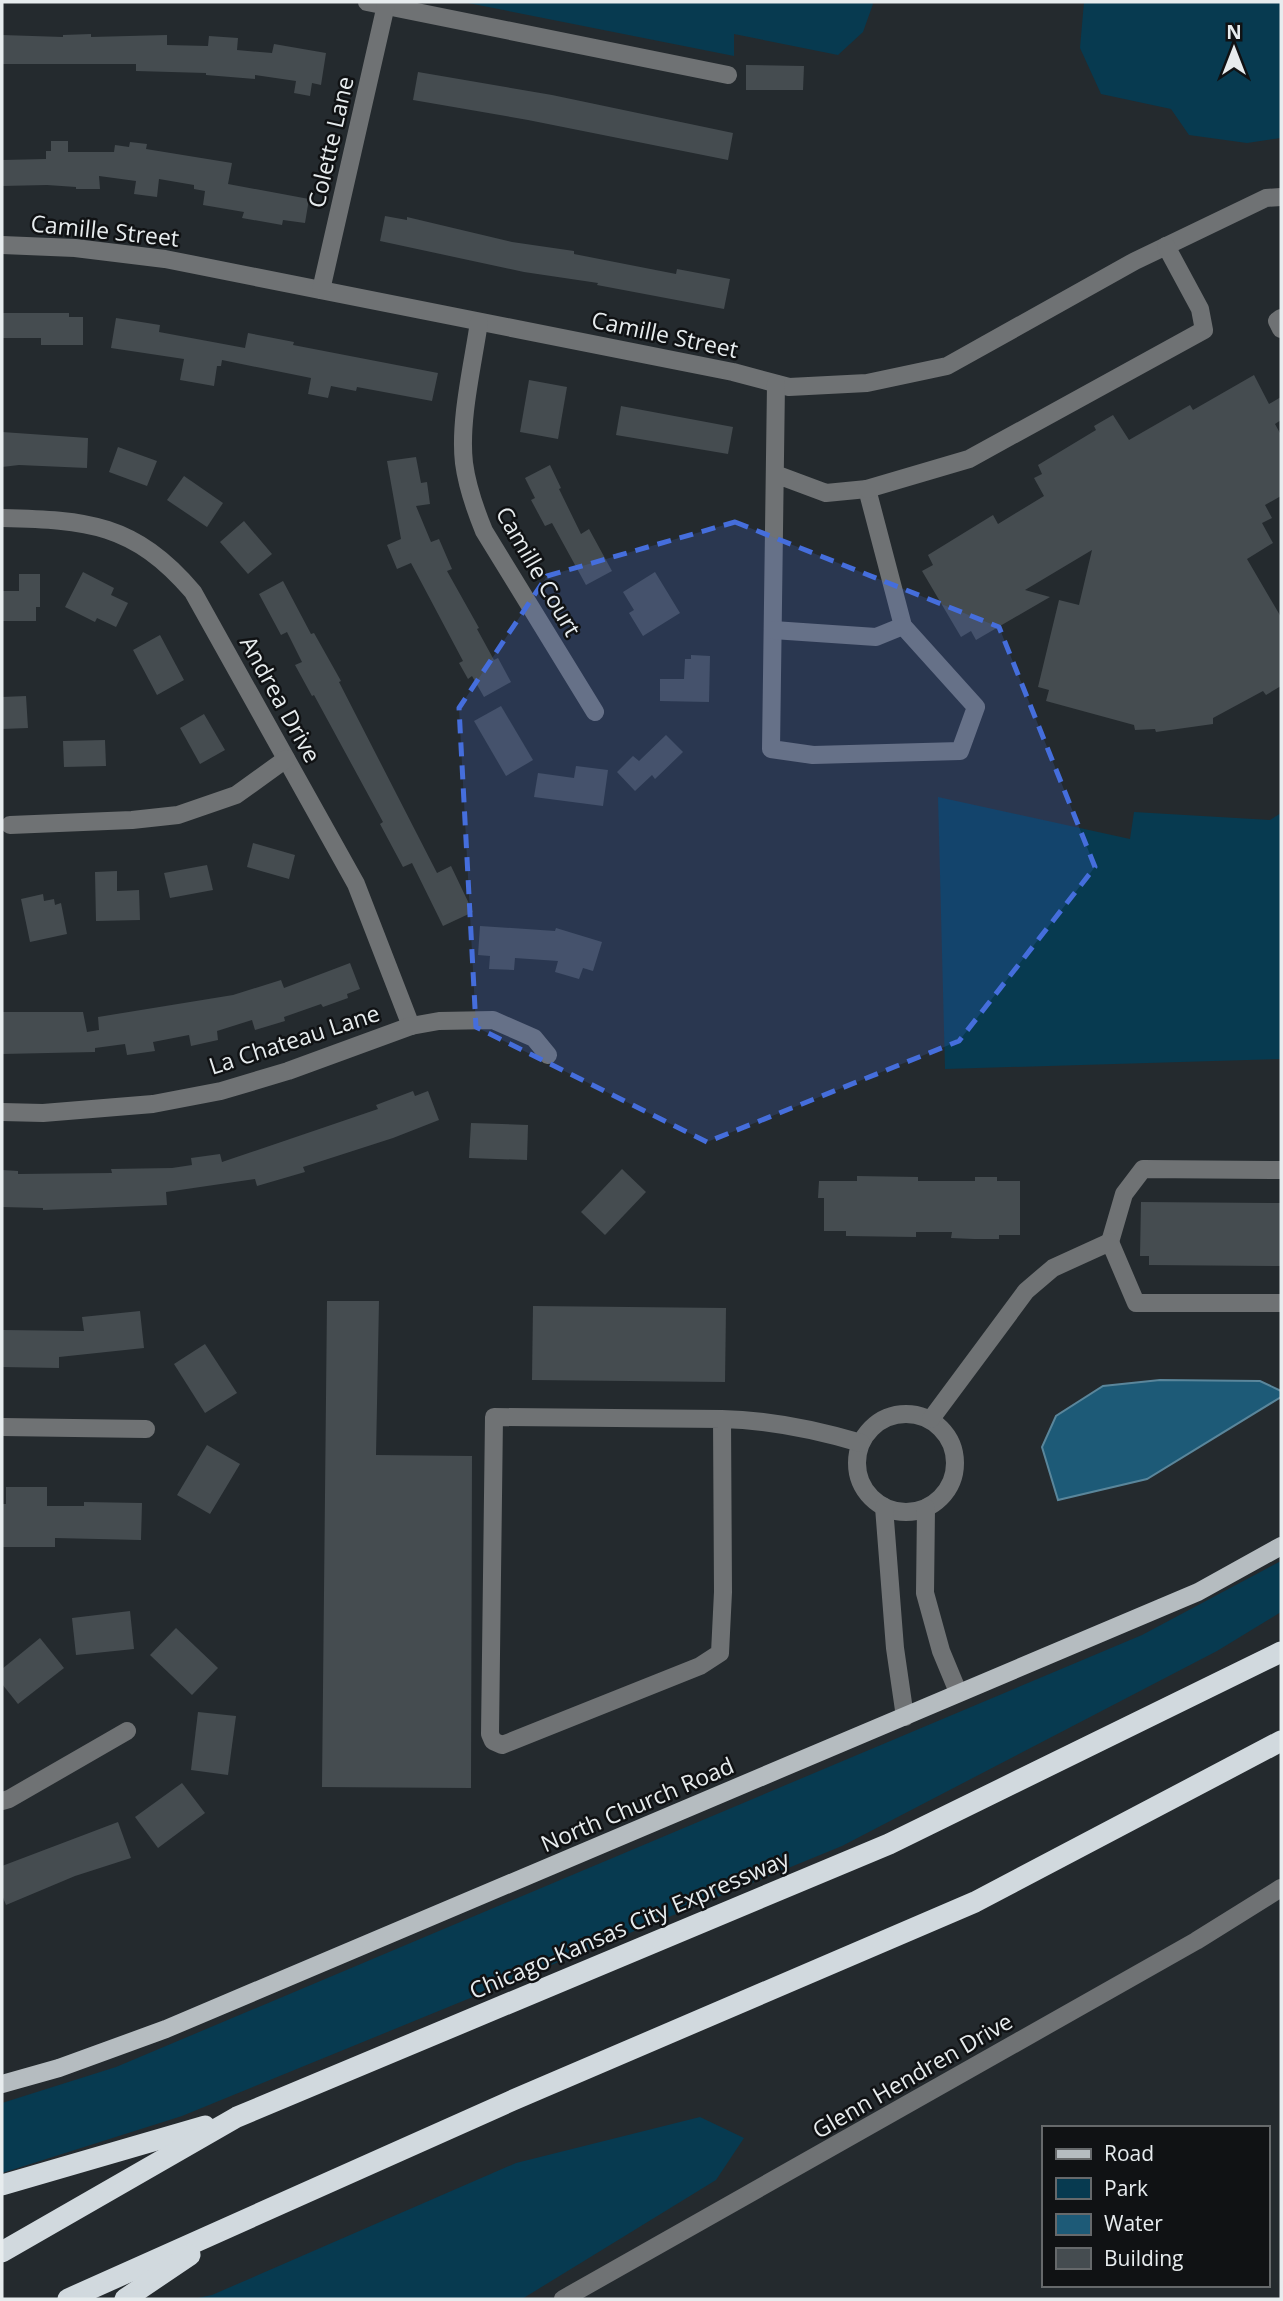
<svg xmlns="http://www.w3.org/2000/svg" width="1283" height="2301" viewBox="0 0 1283 2301" font-family="'Open Sans',sans-serif">
<rect width="100%" height="100%" fill="#242a2e"/>
<g fill="#073a50">
<path d="M463 2H872L873 4 863 32 838 55 734 34V56Z"/>
<path d="M1084 2H1281V138L1247 143 1189 135 1171 109 1101 94 1080 48Z"/>
<path d="M938 797 1130 839 1134 812 1270 820 1281 813V1059L945 1069Z"/>
<path d="M1281 1561V1612L1217 1651 842 1846 182 2116 2 2173V2103L116 2067 1142 1635Z"/>
<path d="M700 2117 744 2138 716 2180 522 2299H193L212 2295 516 2163Z"/>
</g>
<path fill="#1d5a77" stroke="#5a869b" stroke-width="2" d="M1160 1380 1260 1381 1281 1391V1397L1147 1479 1058 1500 1042 1447 1056 1416 1103 1386Z"/>
<g fill="#454c50">
<path d="M91 34V37L167 35V45L208 46 209 36 238 38 237 50 272 53 274 44 326 53 321 85 312 83 310 96 294 93 296 81 255 75V79L206 75V73L136 71V64H2V35L63 37V35Z"/>
<path d="M746 65 804 66 803 90H746Z"/>
<path d="M418 72 552 95 733 133 728 160 528 120 413 100Z"/>
<path d="M51 141H68V152H114L115 145 129 147 130 142 147 144 146 149 232 163 228 184 309 199 305 223 283 220 282 225 242 218 244 212 203 205 205 191 194 189V185L159 179 157 197 134 194 136 181 99 176 100 189H76V187L47 185 2 186V160L46 159V151H51Z"/>
<path d="M385 216 407 220V217L512 242 574 251V254L676 274 677 269 730 279 724 309 597 285 598 283 524 272 380 241Z"/>
<path d="M2 313H69V317H83V345H41V338H2Z"/>
<path d="M116 318 160 325 159 332 245 348 248 333 294 342 293 345 438 373 432 401 357 387 356 391 331 386 328 398 308 394 311 378 222 360 221 366H217L214 386 180 380 184 359 111 348Z"/>
<path d="M1254 375 1269 404 1281 397V420L1275 424 1281 435V496L1265 505 1272 518 1262 523 1273 543 1247 559 1281 617V686L1266 695 1263 691 1213 718V724L1156 732 1155 729 1135 730 1134 725 1046 701 1049 690 1038 687 1059 600 1079 605 1092 550 1025 590 1050 597 976 640 971 631 961 637 922 571 933 565 928 555 993 515 998 524 1044 496 1034 478 1042 474 1038 465 1096 430 1094 426 1113 415 1129 440 1190 405 1193 410Z"/>
<path d="M529 380 567 387 558 439 520 432Z"/>
<path d="M621 406 733 427 728 454 616 435Z"/>
<path d="M2 432 88 438 87 468 19 465 2 467Z"/>
<path d="M118 447 157 461 147 486 109 472Z"/>
<path d="M416 457 421 483 427 482 430 504 416 506 431 542 439 539 452 569 447 571 479 628 477 629 494 660 498 658 511 682 484 697 472 676 468 679 459 663 463 661 411 563 397 569 387 545 401 539 387 461Z"/>
<path d="M550 465 561 488 559 489 581 534 589 529 612 571 586 585 552 523 545 526 531 500 535 498 525 478Z"/>
<path d="M184 476 223 503 207 527 167 500Z"/>
<path d="M244 521 272 554 248 574 220 542Z"/>
<path d="M83 572 114 588 111 595 128 603 116 627 97 618 95 622 65 607Z"/>
<path d="M655 572 680 613 643 636 629 613 634 610 623 592Z"/>
<path d="M19 574H40V607H36V621H2V591H19Z"/>
<path d="M283 581 311 634 314 633 341 681 339 682 437 873 451 866 473 912 443 926 412 863 403 867 380 824 383 822 314 695 312 696 295 665 302 662 287 632 281 635 259 594Z"/>
<path d="M160 635 184 680 157 695 133 650Z"/>
<path d="M691 655 710 656 709 702 660 701V679H684L685 659H691Z"/>
<path d="M26 696 28 728 2 729V697Z"/>
<path d="M501 706 533 760 506 776 474 721Z"/>
<path d="M204 714 225 750 200 764 180 728Z"/>
<path d="M666 735 683 752 655 779 652 775 635 791 617 772 633 756 639 761Z"/>
<path d="M105 740 106 766 64 767 63 741Z"/>
<path d="M576 766 608 770 603 806 534 797 538 773 574 778Z"/>
<path d="M253 843 295 855 289 879 247 867Z"/>
<path d="M207 865 213 890 170 898 164 873Z"/>
<path d="M117 871V891L139 890 140 920 96 921 95 872Z"/>
<path d="M43 894 44 901 54 899 55 905 61 903 67 934 30 942 21 899Z"/>
<path d="M480 926 555 931 556 928 602 942 593 971 583 968 579 979 555 972 558 961 515 958 514 970 489 969 490 956 478 955Z"/>
<path d="M350 963 360 989 347 994 348 998 323 1007 321 1004 284 1017 285 1021 255 1030 252 1020 217 1031 218 1040 191 1046 189 1035 153 1042 155 1051 127 1055 125 1044 95 1048V1052L2 1054V1012H83L87 1032 99 1030 98 1017 233 995 281 980 284 988Z"/>
<path d="M413 1091 415 1096 428 1091 439 1120 393 1138 303 1167 305 1172 257 1186 255 1179 166 1192 167 1205 43 1210V1208L2 1207V1170L18 1171V1174L112 1173 111 1169 172 1168 192 1165 191 1158 220 1154 222 1162 378 1109 376 1105Z"/>
<path d="M471 1123 528 1125 527 1160 469 1158Z"/>
<path d="M622 1169 646 1192 605 1235 581 1212Z"/>
<path d="M857 1176 918 1177V1181H975V1177H997V1181H1020V1235H999V1239H974L951 1238 952 1232H916V1237L846 1236V1231H824V1198H818L819 1181H857Z"/>
<path d="M1141 1202 1281 1203V1266L1149 1265V1256H1140Z"/>
<path d="M327 1301H379L376 1455 472 1456 471 1788 322 1787Z"/>
<path d="M533 1306 726 1308 725 1382 532 1380Z"/>
<path d="M140 1311 144 1348 59 1357V1368L2 1367V1330L84 1331 82 1317Z"/>
<path d="M205 1344 237 1393 205 1413 174 1364Z"/>
<path d="M207 1445 240 1464 210 1514 177 1495Z"/>
<path d="M6 1487H47V1506H84V1502L142 1503 141 1540 55 1538V1547H2V1504H6Z"/>
<path d="M130 1611 134 1649 76 1655 72 1618Z"/>
<path d="M176 1628 218 1668 192 1695 150 1655Z"/>
<path d="M40 1638 64 1668 18 1704 2 1684V1669Z"/>
<path d="M198 1712 236 1716 228 1775 191 1770Z"/>
<path d="M182 1783 205 1813 158 1848 135 1817Z"/>
<path d="M118 1822 131 1858 75 1876 6 1905 2 1895V1866Z"/>
</g>
<g fill="none" stroke-linecap="round" stroke-linejoin="round">
<g stroke="#6f7274" stroke-width="18">
<path d="M367 2 728 75"/>
<path d="M2 245 75 248 165 259 733 372 789 387 867 383 947 366 1135 261 1266 198 1281 197"/>
<path d="M321 290 386 5"/>
<path d="M1281 318 1277 321 1281 329"/>
<path d="M479 322C473 364 459 421 464 463 467 486 475 509 484 531L595 712"/>
<path d="M775 474 826 493 867 489 903 626 976 707 960 751 813 755 771 749 776 384"/>
<path d="M867 489 969 459 1204 330 1200 309 1166 246"/>
<path d="M2 518C87 520 134 523 193 592L356 884 411 1026"/>
<path d="M773 630 876 637 903 626"/>
<path d="M10 825 132 820 178 815 236 795 286 759"/>
<path d="M2 1112 43 1113 153 1104 221 1091 288 1071 411 1026 439 1021 493 1020 534 1038 548 1055"/>
<path d="M1110 1242 1124 1194 1143 1169 1281 1170"/>
<circle cx="906" cy="1463" r="49"/>
<path d="M722 1419 723 1592 720 1653 700 1666 510 1742 502 1745 493 1741 490 1734 494 1417 722 1419C770 1420 814 1429 861 1443"/>
<path d="M931 1419 1026 1291 1053 1268 1110 1242 1136 1303H1281"/>
<path d="M2 1427 146 1429"/>
<path d="M884 1507 895 1648 905 1717"/>
<path d="M926 1508 925 1593 941 1651 958 1692"/>
<path d="M2 1801 9 1799 127 1731"/>
<path d="M563 2299 1196 1941 1281 1888"/>
</g>
<path stroke="#b5bcc0" stroke-width="18" d="M2 2084 59 2068 166 2029 1198 1592 1281 1546"/>
<g stroke="#d1d9de" stroke-width="21">
<path d="M2 2185 205 2126"/>
<path d="M2 2252 237 2117 889 1844 1281 1652"/>
<path d="M68 2299 511 2101 975 1902 1281 1741"/>
<path d="M125 2299 190 2255"/>
</g>
</g>
<path fill="#456edc" fill-opacity="0.2" stroke="#456edc" stroke-width="5" stroke-dasharray="14 9" stroke-linejoin="round" d="M735 522 999 627 1095 867 959 1041 707 1142 476 1027 459 708 547 576Z"/>
<g text-anchor="middle" dominant-baseline="central" stroke-width="5" stroke-linejoin="round" paint-order="stroke">
<g font-size="23" fill="#e7ecee" stroke="#101214">
<text transform="translate(330 142) rotate(-77)">Colette Lane</text>
<text transform="translate(105 230) rotate(6)">Camille Street</text>
<text transform="translate(665 334) rotate(12)">Camille Street</text>
<text transform="translate(539 571) rotate(60)">Camille Court</text>
<text transform="translate(281 699) rotate(61)">Andrea Drive</text>
<text transform="translate(294 1039) rotate(-18)">La Chateau Lane</text>
<text transform="translate(637 1804) rotate(-23)">North Church Road</text>
<text transform="translate(629 1924) rotate(-23)">Chicago-Kansas City Expressway</text>
<text transform="translate(912 2075) rotate(-30)">Glenn Hendren Drive</text>
</g>
</g>
<rect width="1283" height="2301" fill="none" stroke="#e7ecee" stroke-width="7"/>
<rect x="1042" y="2126" width="228" height="161" fill="#101214" stroke="#66696b" stroke-width="2"/>
<rect x="1056" y="2149" width="35" height="10" fill="#b5bcc0" stroke="#66696b" stroke-width="2"/>
<text x="1104" y="2161" font-size="21" fill="#e7ecee">Road</text>
<rect x="1056" y="2178" width="35" height="21" fill="#073a50" stroke="#66696b" stroke-width="2"/>
<text x="1104" y="2196" font-size="21" fill="#e7ecee">Park</text>
<rect x="1056" y="2214" width="35" height="21" fill="#1d5a77" stroke="#66696b" stroke-width="2"/>
<text x="1104" y="2231" font-size="21" fill="#e7ecee">Water</text>
<rect x="1056" y="2248" width="35" height="21" fill="#454c50" stroke="#66696b" stroke-width="2"/>
<text x="1104" y="2266" font-size="21" fill="#e7ecee">Building</text>
<g transform="translate(1234 49)" stroke="#101214" stroke-width="5" paint-order="stroke">
<path d="M0-5L12 26L0 18L-12 26Z" fill="#e7ecee"/>
<text y="-10" font-size="19" font-weight="bold" text-anchor="middle" fill="#e7ecee">N</text>
</g>
</svg>
